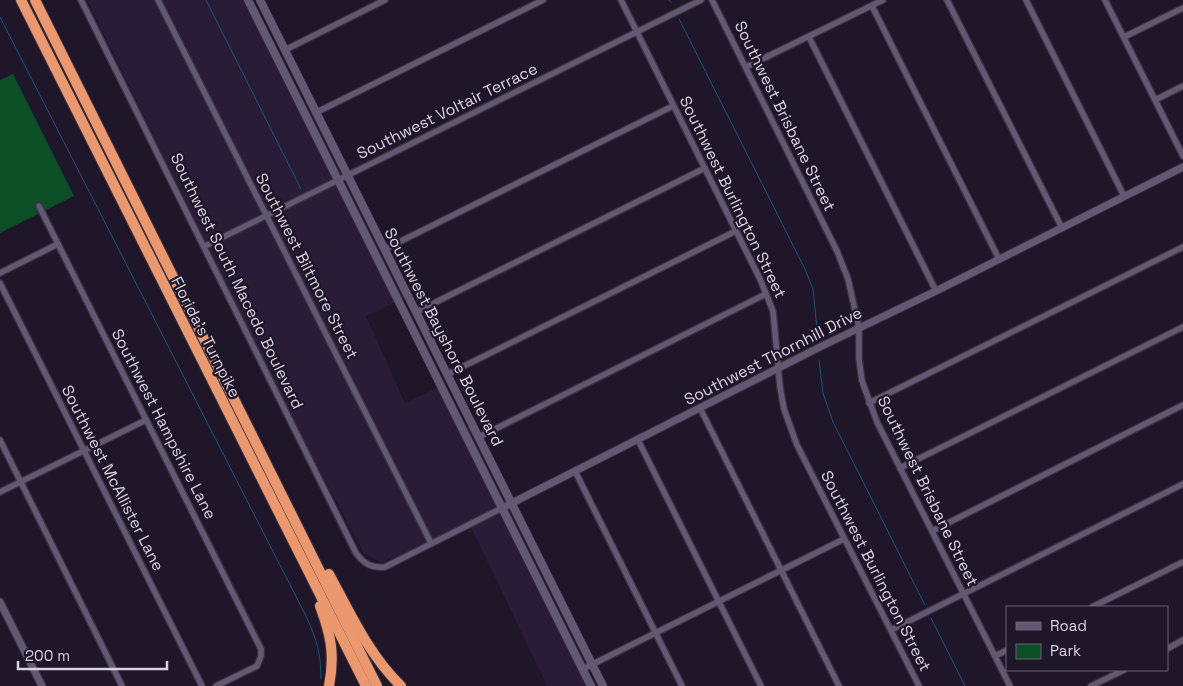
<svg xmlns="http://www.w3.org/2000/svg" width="1183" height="686" viewBox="0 0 1183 686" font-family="'Space Grotesk',sans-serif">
<rect width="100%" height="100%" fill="#1f162a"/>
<g fill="#281c36">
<path d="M87 0H155L263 215 206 243Z"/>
<path d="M161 0H245L335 179 268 212Z"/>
<path d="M282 61 284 62 303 100 308 103 344 174 340 177Z"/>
<path d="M347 180 406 297 401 299 342 182Z"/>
<path d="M337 184 396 302 366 316 405 403 439 387 498 507 433 540 270 217Z"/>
<path d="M266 220 428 542 381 563 364 553 293 421 208 248Z"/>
<path d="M450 396 453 398 466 425 469 427 507 502 503 504Z"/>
<path d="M510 507 588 663 584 665 505 509Z"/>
<path d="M501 512 588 686H547L471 527Z"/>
</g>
<path fill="#0c4f26" d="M13 74 74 196 0 233V80Z"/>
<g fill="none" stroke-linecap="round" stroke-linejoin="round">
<g stroke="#18557c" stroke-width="1">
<path d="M206 0 301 189"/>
<path d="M669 0 671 2"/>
<path d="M0 17 307 618C317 640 321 655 321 679"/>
<path d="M679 19 805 269 813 289 818 339"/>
<path d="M819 360 823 393 833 422 925 605"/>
<path d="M931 618 965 686"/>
</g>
<defs>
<g id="minor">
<path d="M81 0 356 553C364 564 371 568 385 567L502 508"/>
<path d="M158 0 431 543"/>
<path d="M621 0 760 279 773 311 780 387 784 409 797 445 919 686"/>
<path d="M712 0 837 251 848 279 859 328V359L862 381 877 422 1010 686"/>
<path d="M947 0 1062 228"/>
<path d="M1026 0 1124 196"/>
<path d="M1105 0 1183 156"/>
<path d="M872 6 999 259"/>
<path d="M809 37 936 291"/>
<path d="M1124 37 1183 8"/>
<path d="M285 50 385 0"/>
<path d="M746 67 883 0"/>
<path d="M1155 100 1183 86"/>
<path d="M317 112 543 0"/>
<path d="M39 206 261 649V656L257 666 216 686"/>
<path d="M205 246 701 0"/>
<path d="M385 249 673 106"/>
<path d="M0 273 58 244"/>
<path d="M0 283 202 686"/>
<path d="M416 312 705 168"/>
<path d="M448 374 736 231"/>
<path d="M869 403 1183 247"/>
<path d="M700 408 839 686"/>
<path d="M479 437 766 294"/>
<path d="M0 440 122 686"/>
<path d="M638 440 761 686"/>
<path d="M900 468 1183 327"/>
<path d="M575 471 682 686"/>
<path d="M0 492 146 420"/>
<path d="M932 531 1183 405"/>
<path d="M1092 607 1183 562"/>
<path d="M891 630 1183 484"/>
<path d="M1167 649 1183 640"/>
<path d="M995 656 1007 650"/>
<path d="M583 669 844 539"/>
<path d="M1091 686 1124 670"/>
</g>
<g id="tertiary">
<path d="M502 508 824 345 936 291 1183 167"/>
<path d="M0 602 42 686"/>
</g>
<g id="secondary">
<path d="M248 0 591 686"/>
<path d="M260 0 603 686"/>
</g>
<g id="motorway">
<path d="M21 0 366 686"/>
<path d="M35 0 377 686"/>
<path d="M329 574C350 613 369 655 401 686"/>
<path d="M320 606C331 635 335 655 329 686"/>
</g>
</defs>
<use href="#minor" stroke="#373140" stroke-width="8"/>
<use href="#tertiary" stroke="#373140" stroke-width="9"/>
<use href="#secondary" stroke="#373140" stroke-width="9"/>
<use href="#motorway" stroke="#373140" stroke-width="12"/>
<use href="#minor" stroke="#625871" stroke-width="5.5"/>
<use href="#tertiary" stroke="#625871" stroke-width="7"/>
<use href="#secondary" stroke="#625871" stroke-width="8"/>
<use href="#motorway" stroke="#eb986e" stroke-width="10"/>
</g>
<g text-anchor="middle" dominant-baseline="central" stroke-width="4.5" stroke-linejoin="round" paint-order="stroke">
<g font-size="16" fill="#d8d3e1" stroke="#1f162a">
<text transform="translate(447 111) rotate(-26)">Southwest Voltair Terrace</text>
<text transform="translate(785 116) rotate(64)">Southwest Brisbane Street</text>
<text transform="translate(733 197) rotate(64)">Southwest Burlington Street</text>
<text transform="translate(307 266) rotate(63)">Southwest Biltmore Street</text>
<text transform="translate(237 281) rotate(64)">Southwest South Macedo Boulevard</text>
<text transform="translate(206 337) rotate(63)">Florida's Turnpike</text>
<text transform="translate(444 337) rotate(63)">Southwest Bayshore Boulevard</text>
<text transform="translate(773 356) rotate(-27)">Southwest Thornhill Drive</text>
<text transform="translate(164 424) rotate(63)">Southwest Hampshire Lane</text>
<text transform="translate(113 478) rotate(63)">Southwest McAllister Lane</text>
<text transform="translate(928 491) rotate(64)">Southwest Brisbane Street</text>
<text transform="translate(876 571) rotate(63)">Southwest Burlington Street</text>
</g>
</g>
<rect x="1006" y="606" width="162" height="65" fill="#1f162a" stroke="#696273"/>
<rect x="1016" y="622" width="25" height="8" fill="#625871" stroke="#696273"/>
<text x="1050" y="631" font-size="15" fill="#d8d3e1">Road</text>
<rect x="1016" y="644" width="25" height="15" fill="#0c4f26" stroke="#696273"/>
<text x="1050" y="656" font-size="15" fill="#d8d3e1">Park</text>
<path d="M18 661v8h149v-8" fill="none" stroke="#d8d3e1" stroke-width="2.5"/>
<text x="25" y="661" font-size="15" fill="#d8d3e1" stroke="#1f162a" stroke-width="4" paint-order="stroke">200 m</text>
</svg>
